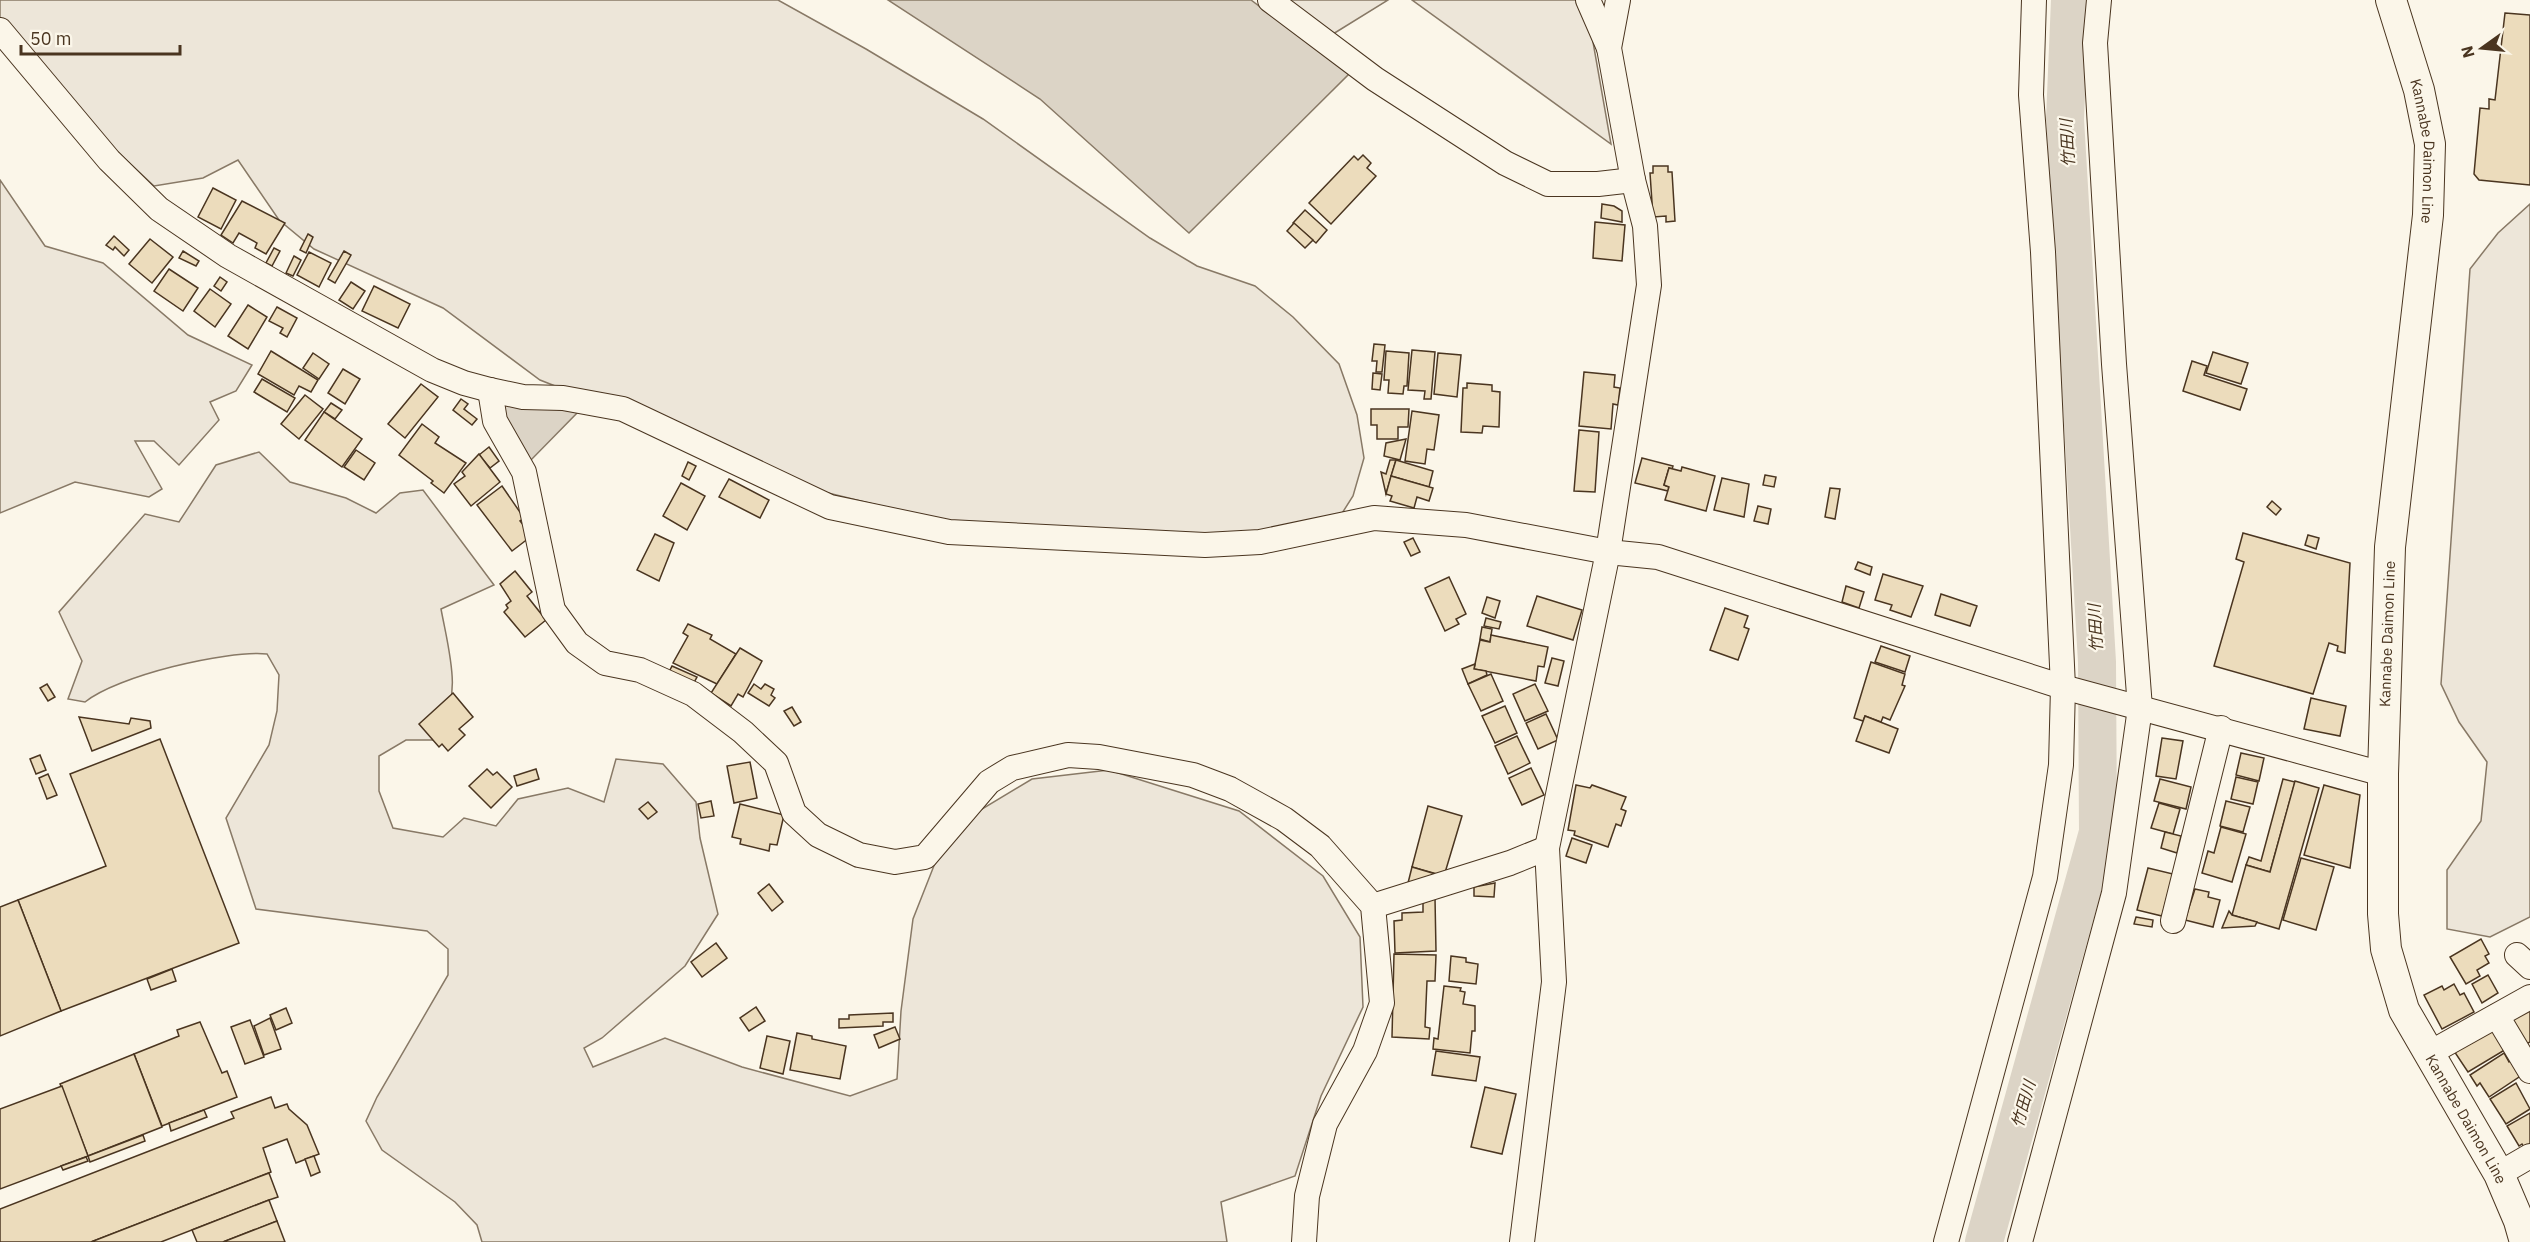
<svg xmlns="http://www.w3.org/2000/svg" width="2530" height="1242" viewBox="0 0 2530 1242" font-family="'IBM Plex Sans','Noto Sans JP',sans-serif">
<rect width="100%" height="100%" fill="#fbf6e9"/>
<g fill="#ede6d9" stroke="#887966" stroke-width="1.5">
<path d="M0 0H778L866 49 983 119 1150 238 1197 266 1255 286 1293 317 1339 364 1357 415 1364 458 1353 496 1339 518 1203 541 959 525 824 492 540 380 443 308 314 249 279 220 238 160 203 178 154 186 80 117 0 25Z"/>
<path d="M1283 0H1388L1333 34Z"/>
<path d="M1412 0H1580L1590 25 1611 144Z"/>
<path d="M0 180 45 246 103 263 188 335 252 365 236 391 210 402 219 420 179 465 154 441H135L162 489 149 497 75 482 0 513Z"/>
<path d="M2530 204V917L2490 937 2447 929V870L2481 821 2487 762 2459 722 2441 684 2470 269 2498 233Z"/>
<path d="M259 452 290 482 346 498 376 513 400 493 423 490 494 585 441 609C451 661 461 689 440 740H406L379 756V791L393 828 443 837 464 818 496 826 518 799 568 788 604 802 616 759 663 764 696 802 700 838 718 914 685 966 602 1038 584 1048 593 1067 665 1038 742 1067 850 1096 897 1079 901 1011 913 919 937 858 967 818 1032 779 1109 770 1239 811 1323 876 1360 937 1363 1007 1321 1096 1295 1176 1221 1202 1227 1242H482L477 1225 455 1202 382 1150 366 1121 377 1097 448 975V949L427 931 256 909 226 818 269 745 277 711 279 675 267 654C225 650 117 676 85 702L68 699 82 661 59 612 145 514 179 522 216 465Z"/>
</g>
<g fill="#dcd4c6" stroke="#887966" stroke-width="1.5">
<path d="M888 0H1251L1349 74 1189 233 1040 99Z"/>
<path d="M502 402 578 412 531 460 508 433Z"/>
</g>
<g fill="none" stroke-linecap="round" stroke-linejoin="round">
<path stroke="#dcd4c6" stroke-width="38" d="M1984 1242 2098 832 2097 662 2065 119 2070 0"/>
</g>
<g fill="#ecdcbc" stroke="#4a3520" stroke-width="1.5">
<path d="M2505 13 2530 15V185L2479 180 2474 174 2480 108 2489 109V99L2495 100Z"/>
<path d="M1363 155 1371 163 1367 168 1376 176 1331 224 1309 203 1354 156 1358 160Z"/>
<path d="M1653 166H1668V172H1672L1675 221 1666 222V216L1653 217 1650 173H1653Z"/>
<path d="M213 188 236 200 221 229 198 217Z"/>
<path d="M242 201 285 223 266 254 255 248 257 243 239 233 233 243 221 235Z"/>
<path d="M1602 204 1614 206 1622 211V222L1601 218Z"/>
<path d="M1305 210 1327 230 1316 243 1293 223Z"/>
<path d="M1595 222 1625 225 1622 261 1593 258Z"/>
<path d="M1294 223 1313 240 1305 248 1287 231Z"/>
<path d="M308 234 313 237 306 253 300 250Z"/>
<path d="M114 236 129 250 124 256 115 247 113 250 106 245Z"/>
<path d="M150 239 173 257 152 283 129 264Z"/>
<path d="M274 248 280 251 272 266 266 263Z"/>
<path d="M183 251 199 261 196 266 179 258Z"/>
<path d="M344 251 351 255 335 283 328 279Z"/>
<path d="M309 252 331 263 319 287 297 275Z"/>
<path d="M294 256 301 260 293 276 286 273Z"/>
<path d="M169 269 198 288 183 311 154 291Z"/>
<path d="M220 277 227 282 221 291 214 286Z"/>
<path d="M351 282 365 291 353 309 339 300Z"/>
<path d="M374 286 410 304 398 328 362 311Z"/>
<path d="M210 289 231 304 215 327 194 311Z"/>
<path d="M248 305 267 317 248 349 228 336Z"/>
<path d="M277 307 297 318 287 337 280 333 283 328 269 321Z"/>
<path d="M1374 344 1385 345 1382 372H1376L1377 361H1372Z"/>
<path d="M1412 350 1435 352 1431 399H1424L1425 391 1408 390Z"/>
<path d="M271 351 318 380 311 392 299 386 294 395 258 374Z"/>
<path d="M1386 351 1409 353 1407 386H1404L1403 394 1388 393 1389 380H1384Z"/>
<path d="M2213 352 2248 363 2241 384 2206 373Z"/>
<path d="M313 353 329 364 319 379 303 368Z"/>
<path d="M1438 353 1461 355 1457 397 1434 394Z"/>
<path d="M2192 361 2207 366 2204 375 2247 389 2240 410 2183 391Z"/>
<path d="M343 369 360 379 345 404 328 393Z"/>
<path d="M1584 372 1615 375 1614 387 1620 388 1618 405 1613 404 1611 429 1579 426Z"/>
<path d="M1373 373 1382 374 1380 390 1372 389Z"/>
<path d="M262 379 295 398 287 412 254 392Z"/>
<path d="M1467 383 1492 385V391L1500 392 1499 427 1483 426 1482 433 1461 432 1463 388H1467Z"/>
<path d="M421 384 438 397 405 438 388 424Z"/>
<path d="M305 395 323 409 299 439 281 424Z"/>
<path d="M461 399 468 404 464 409 477 419 472 425 453 410Z"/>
<path d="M331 403 342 410 335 419 324 412Z"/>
<path d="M1371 409H1409L1408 427H1398V439H1377V425H1371Z"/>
<path d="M1412 411 1439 415 1434 450 1427 449 1425 464 1405 461Z"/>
<path d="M324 412 362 439 342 467 305 440Z"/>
<path d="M422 424 439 437 435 443 466 463 444 493 431 483 433 481 399 455Z"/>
<path d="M1579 430 1599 432 1595 492 1574 491Z"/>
<path d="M1406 439 1400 460 1384 456 1386 443Z"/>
<path d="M489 447 499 461 490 468 479 455Z"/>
<path d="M356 450 375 463 364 480 344 467Z"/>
<path d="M479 454 500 482 471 506 454 484 465 476 462 472Z"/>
<path d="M1642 458 1673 466 1672 469 1669 468 1664 485 1669 487 1668 491 1635 483Z"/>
<path d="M1390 460H1396L1386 494 1381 472 1386 474Z"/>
<path d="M1396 460 1433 471 1429 487 1391 476Z"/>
<path d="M688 462 696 466 689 480 682 476Z"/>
<path d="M1682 467 1715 476 1706 511 1665 500 1669 487 1664 485 1669 468 1681 471Z"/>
<path d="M1765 475 1776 477 1774 487 1763 485Z"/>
<path d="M1391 476 1433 488 1429 501 1417 497 1414 508 1390 501 1392 496 1386 494Z"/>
<path d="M1722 478 1749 484 1744 517 1714 510Z"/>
<path d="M729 479 769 500 760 518 719 497Z"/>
<path d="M681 483 705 496 687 530 663 516Z"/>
<path d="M502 486 524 518 520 521 528 531 529 538 512 551 477 505Z"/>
<path d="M1830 488 1840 489 1835 519 1825 517Z"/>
<path d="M2272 501 2281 509 2276 515 2267 507Z"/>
<path d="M1758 506 1771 509 1768 524 1754 521Z"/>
<path d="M2243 533 2350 563 2345 653 2337 651 2338 646 2329 643 2313 694 2214 666 2244 562 2236 559Z"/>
<path d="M655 534 674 543 659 581 637 570Z"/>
<path d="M2308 535 2319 538 2316 549 2305 545Z"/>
<path d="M1413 538 1420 552 1411 556 1404 542Z"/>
<path d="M1858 562 1872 567 1870 575 1855 569Z"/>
<path d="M515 571 532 592 527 596 546 620 525 637 504 612 508 608 506 605 511 601 500 584Z"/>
<path d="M1883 574 1923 586 1911 617 1890 610 1892 605 1875 600Z"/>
<path d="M1449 577 1466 614 1456 619 1459 624 1445 631 1425 588Z"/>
<path d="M1846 586 1864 592 1859 608 1842 602Z"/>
<path d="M1941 594 1977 606 1970 626 1935 615Z"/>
<path d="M1537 596 1582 610 1573 640 1527 626Z"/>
<path d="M1487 597 1500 601 1495 618 1482 613Z"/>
<path d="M1725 608 1748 616 1744 627 1749 629 1738 660 1710 650Z"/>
<path d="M1486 618 1501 622 1499 629 1484 626Z"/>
<path d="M688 624 712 635 710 639 736 654 717 684 673 663 688 636 683 633Z"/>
<path d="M1482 627 1492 629 1490 642 1480 639Z"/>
<path d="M1491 635 1548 647 1544 667 1538 666 1536 681 1474 669 1480 640 1490 642Z"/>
<path d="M1881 646 1910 656 1905 672 1875 662Z"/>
<path d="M740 648 762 661 743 697 738 694 731 706 711 693Z"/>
<path d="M1552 658 1564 661 1558 686 1545 683Z"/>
<path d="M1871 662 1905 674 1902 685 1905 686 1890 720 1883 717 1881 722 1865 716 1863 721 1854 718Z"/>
<path d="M1475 664 1474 669 1486 671 1487 675 1468 684 1462 669Z"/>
<path d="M672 666 697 677 692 686 667 676Z"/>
<path d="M1491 674 1503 701 1481 711 1468 684Z"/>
<path d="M47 684 55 697 48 701 40 688Z"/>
<path d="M754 684 761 689 765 684 774 689 771 695 775 698 769 706 748 693Z"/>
<path d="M1535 684 1548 711 1525 721 1513 694Z"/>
<path d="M453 693 473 717 459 729 465 735 448 751 442 744 439 747 419 724Z"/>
<path d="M2311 698 2346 706 2340 736 2304 729Z"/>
<path d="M1505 706 1517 733 1495 743 1482 716Z"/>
<path d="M792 707 801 722 794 726 784 711Z"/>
<path d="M1546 714 1558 740 1538 749 1526 723Z"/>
<path d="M1865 716 1898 729 1889 753 1856 741Z"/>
<path d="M79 717 129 724 131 718 150 721 151 728 92 751Z"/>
<path d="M1517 736 1530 763 1508 774 1495 746Z"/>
<path d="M2162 738 2183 741 2176 779 2156 776Z"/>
<path d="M160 739 239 943 61 1011 18 900 106 866 70 774Z"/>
<path d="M2241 753 2264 758 2259 781 2236 775Z"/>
<path d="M40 755 46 770 36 774 30 759Z"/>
<path d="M750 762 757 798 734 803 727 766Z"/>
<path d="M1531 768 1544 795 1522 805 1509 778Z"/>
<path d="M487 769 493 775 497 772 512 787 491 808 469 786Z"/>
<path d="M536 769 539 779 517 786 514 776Z"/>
<path d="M48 774 57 795 47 799 39 778Z"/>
<path d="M2236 777 2258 782 2253 804 2231 799Z"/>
<path d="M2160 779 2191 787 2186 809 2154 801Z"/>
<path d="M2283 779 2295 782 2270 872 2246 865 2249 857 2261 861Z"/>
<path d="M2295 781 2319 788 2279 929 2232 915 2246 865 2270 872Z"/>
<path d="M1576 785 1590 788 1592 785 1626 797 1621 809 1626 811 1621 826 1616 824 1608 847 1574 835 1575 831 1568 830Z"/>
<path d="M2324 785 2360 795 2350 868 2304 855Z"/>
<path d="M711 801 714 816 701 818 698 804Z"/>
<path d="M2226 801 2250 807 2243 832 2220 826Z"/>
<path d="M648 802 657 812 648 819 639 809Z"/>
<path d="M2159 803 2180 809 2173 834 2151 828Z"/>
<path d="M740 804 784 815 777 845 770 844 769 851 740 844 741 839 732 837Z"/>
<path d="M1428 806 1462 816 1444 876 1412 867Z"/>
<path d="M2221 827 2246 834 2232 882 2202 873 2208 851 2214 853Z"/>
<path d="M2165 832 2181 836 2177 853 2161 848Z"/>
<path d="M1572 838 1592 845 1586 863 1566 856Z"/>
<path d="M2301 858 2334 867 2316 930 2283 920Z"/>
<path d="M1412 867 1439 875 1407 887Z"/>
<path d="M2148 868 2173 874 2162 916 2137 910Z"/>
<path d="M1495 883 1494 897 1474 896V887Z"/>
<path d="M769 884 783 902 772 911 758 893Z"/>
<path d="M2195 889 2209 892 2208 897 2220 900 2213 927 2185 920Z"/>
<path d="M1435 898 1436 951 1395 953 1394 921 1402 920V913L1423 912V903Z"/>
<path d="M18 900 61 1011 0 1036V907Z"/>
<path d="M2229 911 2232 915 2257 922 2255 926 2222 928Z"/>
<path d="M2136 917 2153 920 2152 927 2134 924Z"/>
<path d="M2481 939 2489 954 2485 956 2489 963 2477 970 2480 976 2466 984 2450 957Z"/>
<path d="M716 943 727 958 702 977 691 962Z"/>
<path d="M1394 954 1436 955 1435 981H1427L1425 1027 1430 1028 1429 1039 1392 1037Z"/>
<path d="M1451 956 1466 958V962L1478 964 1476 984 1449 981Z"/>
<path d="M172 969 176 981 151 990 147 979Z"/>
<path d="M2488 975 2498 993 2482 1003 2472 984Z"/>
<path d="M2454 984 2460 995 2464 993 2474 1012 2442 1029 2424 995 2442 986 2444 990Z"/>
<path d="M1444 986 1461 988 1460 991 1465 992 1463 1004 1475 1006V1031H1472L1470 1053 1433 1049 1434 1038 1438 1039Z"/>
<path d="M756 1007 765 1021 749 1031 740 1018Z"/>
<path d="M286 1008 292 1023 276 1030 270 1015Z"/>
<path d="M2530 1008V1042L2525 1045 2512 1023 2513 1016Z"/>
<path d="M893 1013V1022H883V1026L839 1028V1019H849V1015Z"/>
<path d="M270 1018 281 1049 264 1055 254 1026Z"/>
<path d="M250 1020 264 1057 245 1064 231 1027Z"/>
<path d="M200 1022 222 1073 227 1071 237 1097 162 1126 134 1054 179 1036 177 1030Z"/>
<path d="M895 1027 900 1039 879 1048 874 1035Z"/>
<path d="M2491 1028 2508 1048 2468 1072 2454 1051Z"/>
<path d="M797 1033 812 1036V1039L846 1046 840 1079 790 1070Z"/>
<path d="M767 1036 790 1041 783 1074 760 1068Z"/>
<path d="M1436 1051 1480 1057 1476 1081 1432 1075Z"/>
<path d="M2504 1053 2509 1062 2512 1060 2522 1075 2489 1097 2480 1083 2477 1086 2470 1075Z"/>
<path d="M134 1054 162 1127 88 1156 60 1084Z"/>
<path d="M2516 1083 2530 1109 2506 1124 2490 1099Z"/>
<path d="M62 1086 88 1156 0 1189V1109Z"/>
<path d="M1485 1087 1516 1094 1502 1154 1471 1147Z"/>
<path d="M271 1097 275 1108 287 1104 289 1109 307 1125 319 1154 296 1163 287 1139 263 1148 271 1172 91 1242H0V1209L234 1118 231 1112Z"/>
<path d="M204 1110 207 1117 171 1131 169 1123Z"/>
<path d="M2530 1113V1148L2526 1151 2522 1144 2519 1146 2507 1126Z"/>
<path d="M143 1135 145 1141 90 1162 88 1156Z"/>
<path d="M314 1156 320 1172 311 1176 305 1159Z"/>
<path d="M86 1157 88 1161 63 1170 61 1166Z"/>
<path d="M269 1173 278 1197 269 1200 161 1242H91Z"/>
<path d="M269 1200 277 1221 223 1242H197L192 1230Z"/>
<path d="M277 1221 285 1242H223Z"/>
</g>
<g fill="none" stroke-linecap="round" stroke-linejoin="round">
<defs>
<g id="minor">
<path d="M1270 0 1375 79 1505 163 1548 184H1598L1633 180"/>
<path d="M1588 0 1609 48"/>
<path d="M0 30 109 160 159 209 228 256 432 370 464 383 490 390 523 397 563 398 623 409 830 507 949 532 1205 545 1260 542 1374 518 1466 525 1608 552 1658 557 2063 687 2383 774"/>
<path d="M490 390 495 421 524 472 553 610 577 643 605 663 640 670 693 694 743 732 776 763 794 813 818 835 859 855 895 862 925 857 989 782 1012 768 1068 755 1099 757 1193 775 1230 789 1284 819 1320 846 1373 906 1382 1003 1365 1051 1325 1124 1307 1196 1304 1242"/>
<path d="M1373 906 1510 863 1547 848"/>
<path d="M2173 921 2221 728"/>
<path d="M2517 955 2530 967"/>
<path d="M2497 1016 2530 1071"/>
<path d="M2428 1054 2530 997"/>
<path d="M2499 1174 2530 1156"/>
<path d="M1522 1242 1554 982 1547 848 1608 552 1649 285 1645 226 1633 180 1609 48 1618 0"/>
<path d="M1946 1242 2045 877 2061 765 2063 687 2043 252 2031 95 2034 0"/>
<path d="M2020 1242 2114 893 2140 708 2114 364 2095 43 2099 0"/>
</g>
<g id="major">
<path id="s1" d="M2391 0 2419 90 2430 144 2428 215 2390 547 2383 774V914L2386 949 2404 1010 2499 1174 2519 1221 2525 1242"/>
</g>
</defs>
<use href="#minor" stroke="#4a3520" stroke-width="26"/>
<use href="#major" stroke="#4a3520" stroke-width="32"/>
<use href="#minor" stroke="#fbf6e9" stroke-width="24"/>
<use href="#major" stroke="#fbf6e9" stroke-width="30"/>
</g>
<g text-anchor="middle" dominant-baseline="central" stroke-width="4.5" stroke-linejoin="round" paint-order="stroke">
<g font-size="15" fill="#4a3520" stroke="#fbf6e9">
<text stroke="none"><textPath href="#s1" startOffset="156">Kannabe Daimon Line</textPath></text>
<text transform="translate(2387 634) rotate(-88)">Kannabe Daimon Line</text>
<text stroke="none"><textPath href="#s1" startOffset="1146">Kannabe Daimon Line</textPath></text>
</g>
<g font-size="16" font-style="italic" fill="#4a3520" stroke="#fbf6e9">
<text transform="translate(2067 143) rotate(-93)">竹田川</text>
<text transform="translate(2095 628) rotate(-93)">竹田川</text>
<text transform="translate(2023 1104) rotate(-74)">竹田川</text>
</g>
</g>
<g transform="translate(2482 48) rotate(255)" stroke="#fbf6e9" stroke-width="4.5" paint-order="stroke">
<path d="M0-4.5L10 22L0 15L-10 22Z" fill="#4a3520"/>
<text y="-9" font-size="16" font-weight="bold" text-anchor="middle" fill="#4a3520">N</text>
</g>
<path d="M21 45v9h159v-9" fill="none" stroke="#4a3520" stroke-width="3"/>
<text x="30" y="45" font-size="18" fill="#4a3520" stroke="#fbf6e9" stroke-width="4.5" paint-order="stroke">50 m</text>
</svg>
